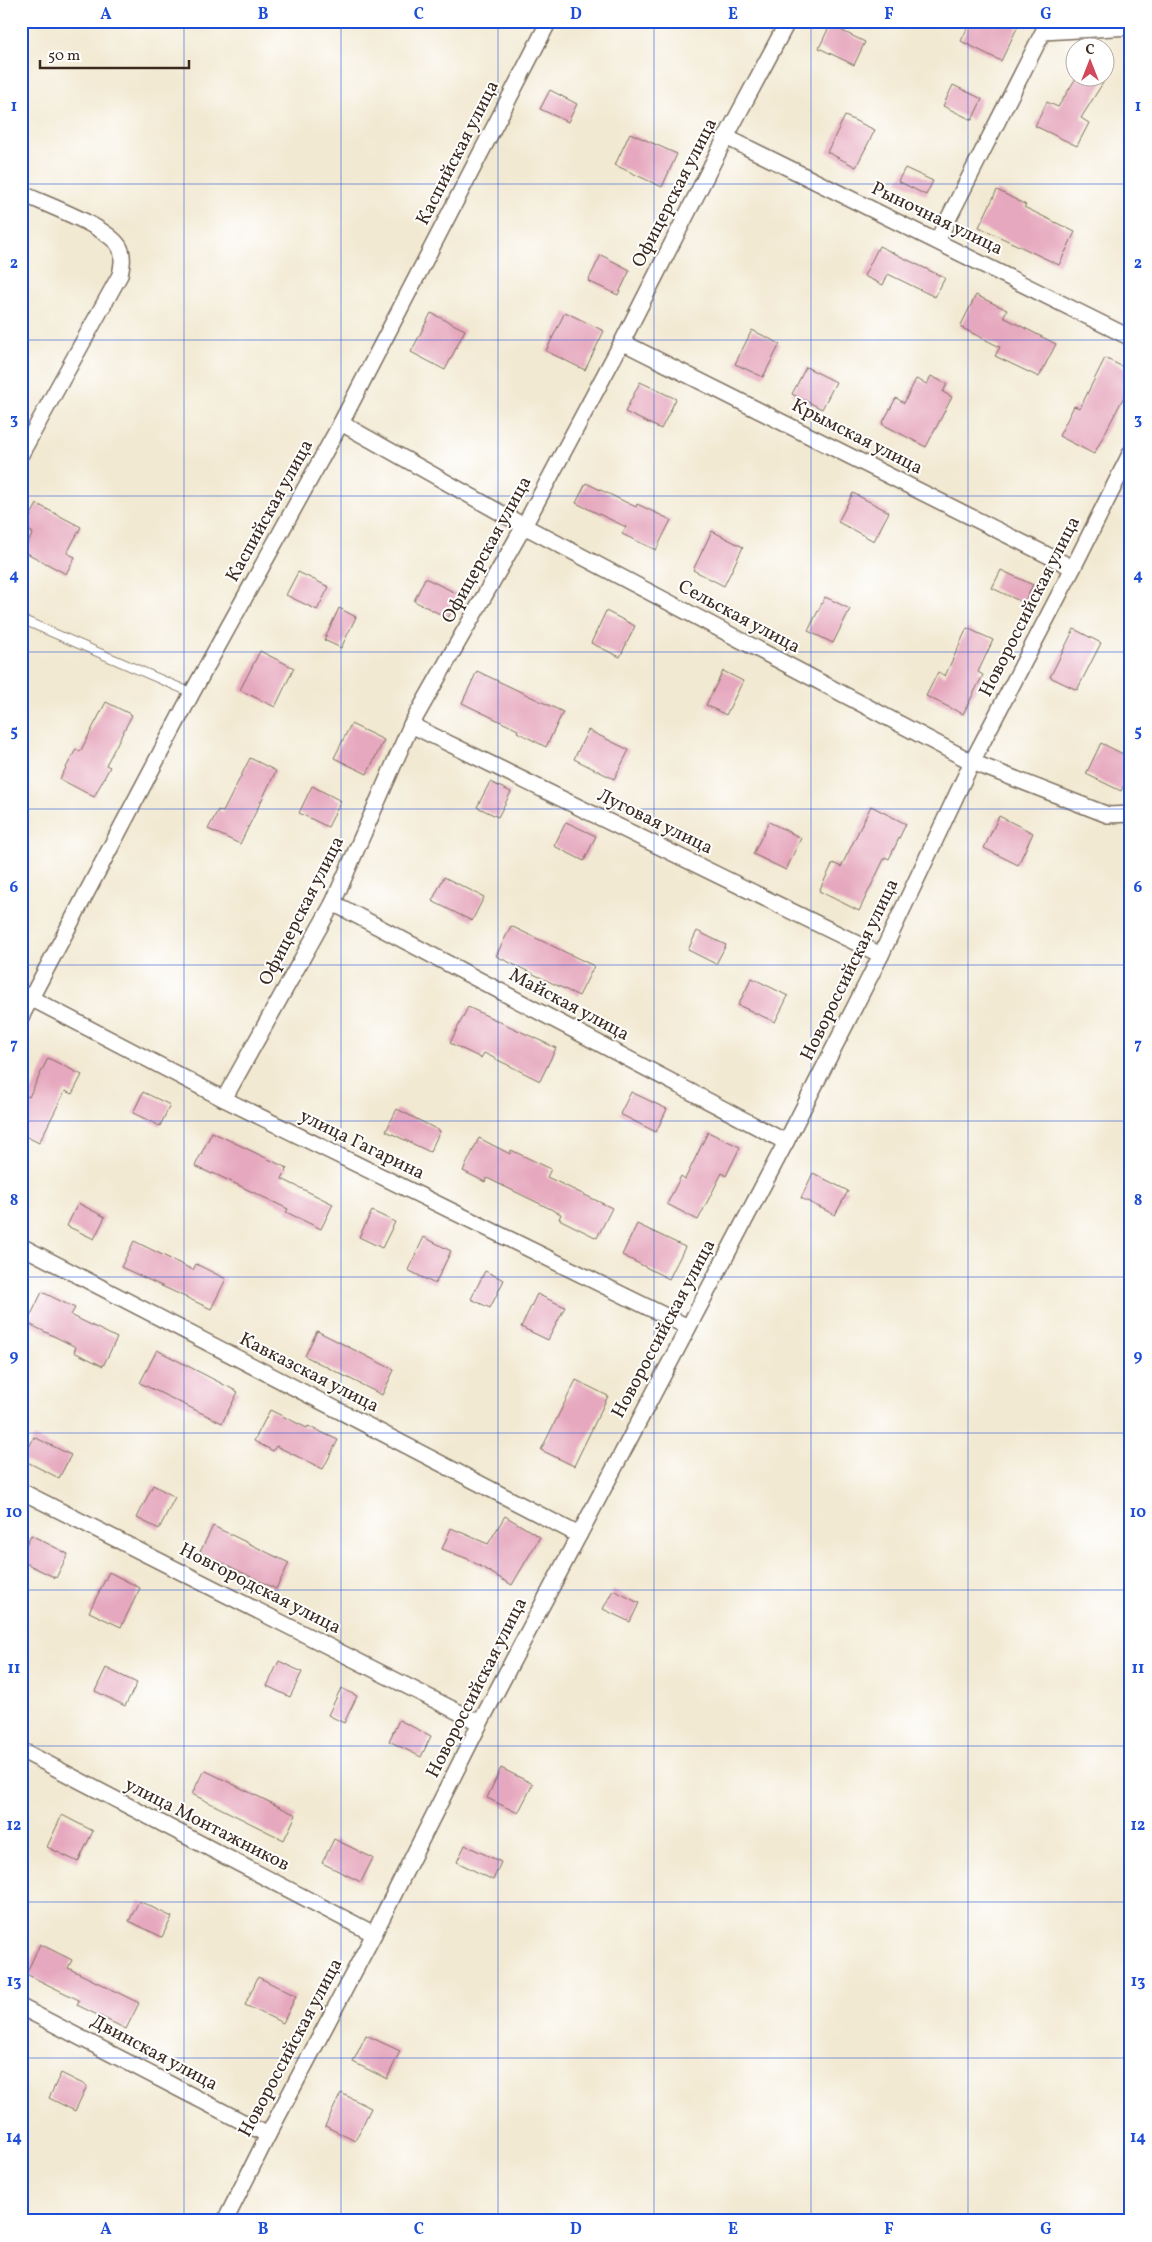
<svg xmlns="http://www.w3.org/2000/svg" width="1152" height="2242" viewBox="0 0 1152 2242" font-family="Vollkorn,serif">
<rect width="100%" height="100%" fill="#fff"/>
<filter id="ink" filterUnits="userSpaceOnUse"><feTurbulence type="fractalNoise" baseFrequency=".02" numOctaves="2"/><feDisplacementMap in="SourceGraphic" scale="10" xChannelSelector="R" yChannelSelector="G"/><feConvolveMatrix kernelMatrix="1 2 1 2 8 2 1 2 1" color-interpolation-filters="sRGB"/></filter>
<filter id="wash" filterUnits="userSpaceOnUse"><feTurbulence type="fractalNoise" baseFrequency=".0096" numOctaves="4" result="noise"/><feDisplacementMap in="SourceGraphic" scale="20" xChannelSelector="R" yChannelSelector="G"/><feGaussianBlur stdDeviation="1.12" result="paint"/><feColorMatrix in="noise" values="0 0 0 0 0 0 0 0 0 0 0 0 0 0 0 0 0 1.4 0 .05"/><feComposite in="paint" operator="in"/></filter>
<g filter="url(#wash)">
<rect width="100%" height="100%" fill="#f2e9d2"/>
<g id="blocks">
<g fill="#e6a8be">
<path d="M971 21H1010L1018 26 1001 61 961 41Z"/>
<path d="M830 25 865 42 854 65 819 48Z"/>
<path d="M1076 78H1106L1081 118 1089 123 1077 146 1035 126 1047 102 1058 107Z"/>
<path d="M953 85 982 99 972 120 943 106Z"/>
<path d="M550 90 577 104 568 122 540 109Z"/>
<path d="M845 116 875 130 856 167 827 152Z"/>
<path d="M630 133 677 154 662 187 615 165Z"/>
<path d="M905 168 933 181 926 195 898 181Z"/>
<path d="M997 190 1026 205 1024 207 1075 232 1059 265 979 227Z"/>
<path d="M879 246 945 278 935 297 888 274 883 285 864 276Z"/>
<path d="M601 255 630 270 618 295 588 281Z"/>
<path d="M976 295 1007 310 1003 317 1056 344 1039 377 995 356 1000 347 960 327Z"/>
<path d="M565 312 604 331 585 370 546 351Z"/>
<path d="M431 313 465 330 445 370 411 352Z"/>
<path d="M752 330 780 344 763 377 735 364Z"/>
<path d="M1105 358 1131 371V383L1094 454 1059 436 1074 406 1080 408Z"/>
<path d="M806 367 836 382 822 409 792 394Z"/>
<path d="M931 376 947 384 943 392 952 397 926 447 882 424 896 398 904 403 916 379 927 384Z"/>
<path d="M640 382 676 399 661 429 625 412Z"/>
<path d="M586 483 636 507 637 504 671 520 656 550 622 534 626 527 576 503Z"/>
<path d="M853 493 889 512 874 541 838 522Z"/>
<path d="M37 504 81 527 67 553 75 557 66 574 23 551 33 533 24 528Z"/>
<path d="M712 531 743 547 724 586 693 570Z"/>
<path d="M1001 570 1033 585 1024 603 992 588Z"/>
<path d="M298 572 329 587 317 610 286 595Z"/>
<path d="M425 578 460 595 448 618 414 601Z"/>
<path d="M825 597 850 609 833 643 808 631Z"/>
<path d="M339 608 356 617 341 648 324 640Z"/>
<path d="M606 611 635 626 620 657 591 643Z"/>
<path d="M967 628 993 640 978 672 983 675 963 714 926 696 938 672 945 676Z"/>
<path d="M1074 629 1101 643 1077 690 1050 677Z"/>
<path d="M260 651 294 668 275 707 240 690Z"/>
<path d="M477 671 563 712 546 747 517 732 518 730 462 703Z"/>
<path d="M723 671 743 681 726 715 706 705Z"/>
<path d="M106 702 132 715 106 765 110 767 94 797 60 779 76 749 80 752Z"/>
<path d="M351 724 384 740 367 774 334 758Z"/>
<path d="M588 730 629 750 614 779 574 759Z"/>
<path d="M1101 743 1131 758V772L1121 791 1086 774Z"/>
<path d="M250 758 276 771 240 844 208 829 218 810 223 812Z"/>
<path d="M490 782 511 792 498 817 477 807Z"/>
<path d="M312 786 341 801 328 827 299 813Z"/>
<path d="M871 806 906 824 889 859 885 857 859 911 819 891 833 863 841 867Z"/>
<path d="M999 816 1033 833 1018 865 984 848Z"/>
<path d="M566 822 596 836 584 861 554 846Z"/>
<path d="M769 822 801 838 786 870 753 854Z"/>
<path d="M444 877 484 897 472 921 432 901Z"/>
<path d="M511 926 594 966 579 996 496 956Z"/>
<path d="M697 931 726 945 716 964 688 950Z"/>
<path d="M752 978 788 996 775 1022 738 1005Z"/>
<path d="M468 1007 556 1048 540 1081 484 1053 481 1058 450 1043Z"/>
<path d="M48 1058 82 1075 72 1094 65 1091 39 1143 21 1134V1094L29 1097Z"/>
<path d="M143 1092 170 1105 160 1126 133 1113Z"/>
<path d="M631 1092 667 1109 656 1132 620 1114Z"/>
<path d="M397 1109 440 1131 430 1152 386 1131Z"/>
<path d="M212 1132 287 1168 282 1179 333 1204 321 1229 286 1212 288 1209 213 1173 212 1174 195 1166Z"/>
<path d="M708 1132 740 1147 726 1176 722 1173 698 1220 667 1204 681 1176 685 1179Z"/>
<path d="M479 1138 510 1154 511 1150 551 1169 547 1177 612 1208 597 1238 559 1219 561 1214 487 1178 485 1182 463 1171Z"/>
<path d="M813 1173 848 1191 835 1215 801 1198Z"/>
<path d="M78 1203 105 1217 94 1239 67 1226Z"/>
<path d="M372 1211 395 1222 382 1248 359 1237Z"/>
<path d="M637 1224 685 1247 669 1279 622 1255Z"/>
<path d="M424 1237 451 1251 435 1284 408 1270Z"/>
<path d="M134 1241 193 1270 196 1264 226 1279 211 1309 121 1267Z"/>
<path d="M485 1271 504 1280 490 1308 471 1299Z"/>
<path d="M42 1292 75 1308 71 1315 117 1338 103 1366 74 1352 76 1347 27 1323Z"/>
<path d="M537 1294 565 1307 548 1340 521 1327Z"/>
<path d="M317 1331 394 1370 382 1395 305 1356Z"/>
<path d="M157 1350 238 1392 222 1423 140 1383Z"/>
<path d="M576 1380 608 1396 574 1466 541 1450Z"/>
<path d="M270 1410 307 1428 308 1426 338 1440 323 1469 276 1446 273 1451 254 1441Z"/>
<path d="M34 1437 71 1455 59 1478 23 1460Z"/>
<path d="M153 1485 175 1497 159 1529 137 1518Z"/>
<path d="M505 1516 540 1537 512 1585 468 1559 442 1549 451 1528 488 1544Z"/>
<path d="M213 1526 289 1563 276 1589 200 1552Z"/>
<path d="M31 1535 68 1554 56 1578 21 1561V1554Z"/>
<path d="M109 1572 140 1588 121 1627 89 1612Z"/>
<path d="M613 1590 639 1603 630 1622 603 1609Z"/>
<path d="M279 1661 302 1672 290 1697 267 1686Z"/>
<path d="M106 1668 137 1683 125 1706 95 1691Z"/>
<path d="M341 1688 357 1696 344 1723 328 1715Z"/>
<path d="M399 1720 431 1736 421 1757 389 1741Z"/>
<path d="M501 1768 533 1784 518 1813 487 1798Z"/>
<path d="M204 1770 296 1815 284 1840 192 1794Z"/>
<path d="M62 1815 93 1831 78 1862 47 1847Z"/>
<path d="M334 1839 373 1858 361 1882 322 1863Z"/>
<path d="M465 1845 501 1862 493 1880 457 1862Z"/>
<path d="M139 1901 172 1917 162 1937 129 1921Z"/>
<path d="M40 1944 72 1960 68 1968 139 2003 126 2029 77 2005 79 2000 26 1974Z"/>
<path d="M258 1977 296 1996 283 2023 245 2005Z"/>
<path d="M366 2035 400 2051 387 2079 353 2062Z"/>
<path d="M61 2073 87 2086 75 2111 49 2098Z"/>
<path d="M341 2093 371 2108 355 2141 325 2126Z"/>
</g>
</g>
</g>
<g filter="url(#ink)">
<use href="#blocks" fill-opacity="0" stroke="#7b6d5d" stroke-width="1"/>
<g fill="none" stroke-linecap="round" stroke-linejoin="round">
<defs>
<path id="lane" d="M21 619 192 693"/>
<g id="street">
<path d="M726 137 1131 338"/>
<path d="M21 193C44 204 110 227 120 248 124 256 122 266 120 275L21 454"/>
<path d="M937 241 1043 32 1131 27"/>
<path d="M622 342 1073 568"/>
<path d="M341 423 524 526 972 762 1108 815 1131 814"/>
<path d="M411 725 881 955"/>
<path d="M333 903 786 1142"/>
<path d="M21 993 224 1099 688 1327"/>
<path d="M21 1017 192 693 341 423 549 21"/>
<path d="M224 1099 333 903 411 725 524 526 622 342 726 137 788 21"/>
<path d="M21 1246 579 1535"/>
<path d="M21 1491 480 1723"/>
<path d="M21 1750 374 1934"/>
<path d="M21 2007 268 2135"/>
<path d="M225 2221 268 2135 374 1934 480 1723 786 1142 881 955 972 762 1073 568 1131 452"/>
</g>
</defs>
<use href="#lane" stroke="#7b6d5d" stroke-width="10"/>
<use href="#street" stroke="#7b6d5d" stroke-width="18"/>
<use href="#lane" stroke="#fff" stroke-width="8"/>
<use href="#street" stroke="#fff" stroke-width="15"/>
</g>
</g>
<path fill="none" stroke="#1d4ed8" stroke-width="1" stroke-opacity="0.55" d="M184 21V2221M341 21V2221M498 21V2221M654 21V2221M811 21V2221M968 21V2221M21 184H1131M21 340H1131M21 496H1131M21 652H1131M21 809H1131M21 965H1131M21 1121H1131M21 1277H1131M21 1433H1131M21 1590H1131M21 1746H1131M21 1902H1131M21 2058H1131"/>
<g text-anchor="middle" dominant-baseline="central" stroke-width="4" stroke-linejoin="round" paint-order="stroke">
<g font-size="19" fill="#3b2a1e" stroke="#fff">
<text transform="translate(458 153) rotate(-63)">Каспийская улица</text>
<text transform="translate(675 193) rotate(-63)">Офицерская улица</text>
<text transform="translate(937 219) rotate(26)">Рыночная улица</text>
<text transform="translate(857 437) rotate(27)">Крымская улица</text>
<text transform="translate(270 511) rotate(-61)">Каспийская улица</text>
<text transform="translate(487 550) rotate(-61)">Офицерская улица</text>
<text transform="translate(1030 607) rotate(-63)">Новороссийская улица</text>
<text transform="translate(739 617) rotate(28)">Сельская улица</text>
<text transform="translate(655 822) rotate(26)">Луговая улица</text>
<text transform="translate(302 911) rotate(-63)">Офицерская улица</text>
<text transform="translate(850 970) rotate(-64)">Новороссийская улица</text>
<text transform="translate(569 1005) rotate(28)">Майская улица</text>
<text transform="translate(362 1145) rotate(26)">улица Гагарина</text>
<text transform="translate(664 1329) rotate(-62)">Новороссийская улица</text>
<text transform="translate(309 1373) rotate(27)">Кавказская улица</text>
<text transform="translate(260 1589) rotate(27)">Новгородская улица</text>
<text transform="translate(477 1688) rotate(-63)">Новороссийская улица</text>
<text transform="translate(207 1825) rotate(27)">улица Монтажников</text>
<text transform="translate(291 2048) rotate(-62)">Новороссийская улица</text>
<text transform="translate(154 2053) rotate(28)">Двинская улица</text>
</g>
</g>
<rect width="1152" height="2242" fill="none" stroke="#fff" stroke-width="55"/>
<g transform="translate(1090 62)"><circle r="24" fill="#ffffff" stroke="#b1aaa5"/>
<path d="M0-4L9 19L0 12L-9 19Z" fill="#d1495b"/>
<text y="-8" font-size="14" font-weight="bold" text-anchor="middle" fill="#3b2a1e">С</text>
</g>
<path d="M40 60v8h149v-8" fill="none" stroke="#3b2a1e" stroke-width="2.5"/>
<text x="48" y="60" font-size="15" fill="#3b2a1e" stroke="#ffffff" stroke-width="4" paint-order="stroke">50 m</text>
<rect x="28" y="28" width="1096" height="2186" fill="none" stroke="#1d4ed8" stroke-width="2"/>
<g font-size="16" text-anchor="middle" font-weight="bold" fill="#1d4ed8">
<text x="106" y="19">A</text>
<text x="263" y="19">B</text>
<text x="419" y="19">C</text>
<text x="576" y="19">D</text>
<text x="733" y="19">E</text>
<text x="889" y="19">F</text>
<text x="1046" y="19">G</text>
<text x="14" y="111">1</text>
<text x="1138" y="111">1</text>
<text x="14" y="268">2</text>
<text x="1138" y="268">2</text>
<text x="14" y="424">3</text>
<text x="1138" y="424">3</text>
<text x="14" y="580">4</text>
<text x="1138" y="580">4</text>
<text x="14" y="736">5</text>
<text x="1138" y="736">5</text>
<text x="14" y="892">6</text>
<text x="1138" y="892">6</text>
<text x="14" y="1049">7</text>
<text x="1138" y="1049">7</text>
<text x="14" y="1205">8</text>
<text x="1138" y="1205">8</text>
<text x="14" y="1361">9</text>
<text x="1138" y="1361">9</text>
<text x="14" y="1517">10</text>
<text x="1138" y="1517">10</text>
<text x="14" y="1673">11</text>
<text x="1138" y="1673">11</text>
<text x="14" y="1830">12</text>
<text x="1138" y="1830">12</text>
<text x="14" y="1986">13</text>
<text x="1138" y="1986">13</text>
<text x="14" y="2142">14</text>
<text x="1138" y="2142">14</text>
<text x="106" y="2234">A</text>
<text x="263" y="2234">B</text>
<text x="419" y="2234">C</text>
<text x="576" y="2234">D</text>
<text x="733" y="2234">E</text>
<text x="889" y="2234">F</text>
<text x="1046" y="2234">G</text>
</g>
</svg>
